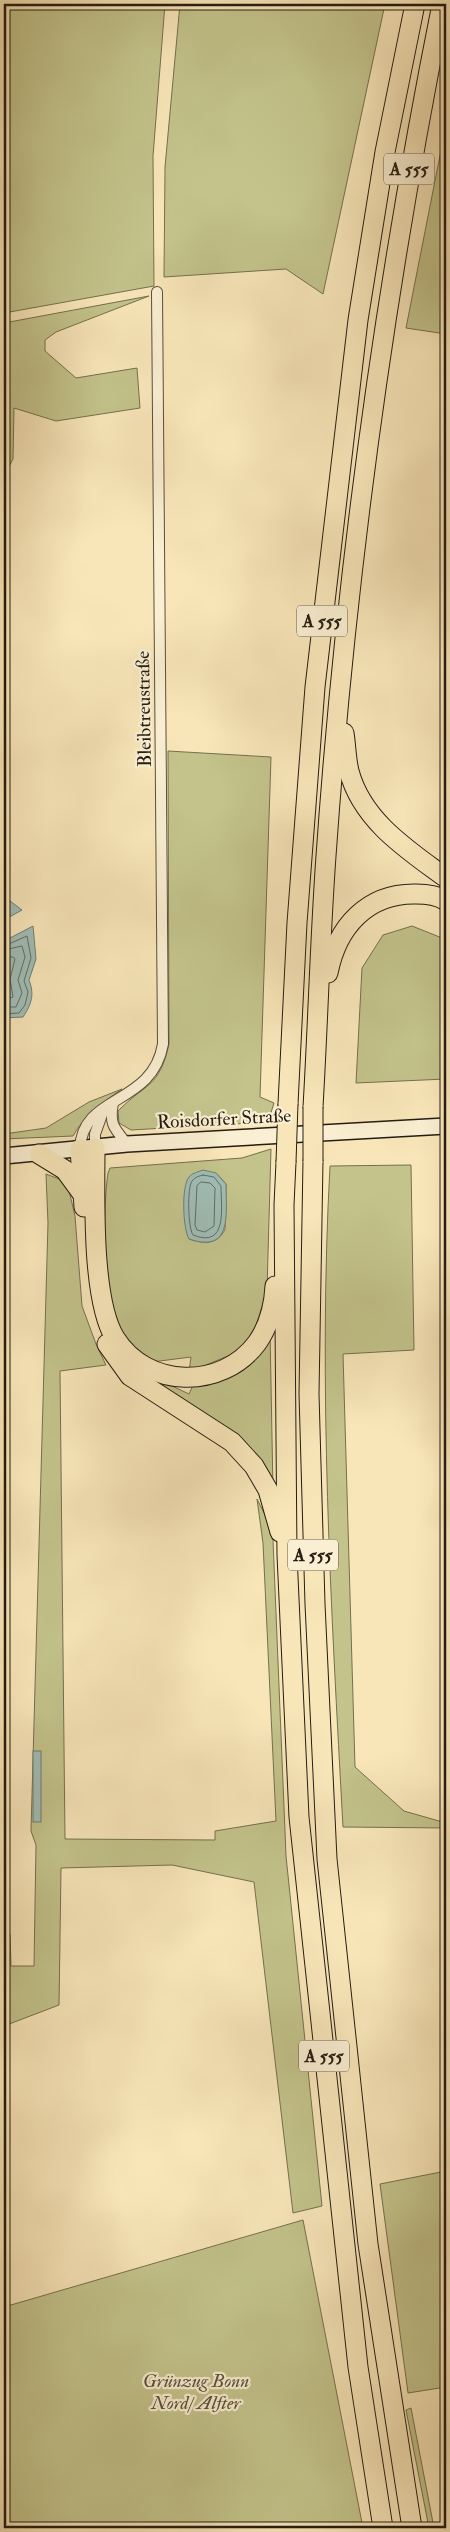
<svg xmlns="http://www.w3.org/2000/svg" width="450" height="2532" viewBox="0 0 450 2532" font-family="'IM FELL Double Pica',serif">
<rect width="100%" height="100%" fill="#f8e6b9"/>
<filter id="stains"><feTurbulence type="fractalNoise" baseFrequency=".004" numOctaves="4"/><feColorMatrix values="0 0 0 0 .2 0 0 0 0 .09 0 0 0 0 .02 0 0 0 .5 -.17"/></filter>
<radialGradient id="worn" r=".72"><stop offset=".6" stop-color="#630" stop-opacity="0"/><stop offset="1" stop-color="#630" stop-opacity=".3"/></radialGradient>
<g fill="#c3c38b" stroke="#74704e" fill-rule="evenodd">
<path d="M4 4H165L153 156 154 286 4 313Z"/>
<path d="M180 4H385L323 294 286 269 164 277 165 167Z"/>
<path d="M446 125V334L406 328Z"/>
<path d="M149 296 56 332 45 340V351L76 378 137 368 140 408 56 421 14 408 13 459 4 476V323Z"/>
<path d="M168 751 271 757 260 1097 274 1103 268 1122 131 1130 119 1123 118 1111C145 1083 159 1089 169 1044Z"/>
<path d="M412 926 442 938 446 944V1079L356 1083 362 968 383 935Z"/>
<path d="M122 1089C102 1103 85 1114 73 1136L4 1139V1134L46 1128 89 1102Z"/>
<path d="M271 1149 267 1290 255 1329 240 1351 189 1372 191 1357 152 1362C143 1355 128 1346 123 1336 103 1301 102 1213 108 1173L110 1168 242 1158ZM216 1173 226 1184 225 1229C218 1245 204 1244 189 1239Z"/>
<path d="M411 1165 414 1350 343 1354 355 1767 404 1811 446 1823V1828L343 1827C331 1607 318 1386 330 1166Z"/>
<path d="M46 1174 67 1182 75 1216 82 1306 96 1344 106 1365 60 1371 65 1839 215 1840V1831L276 1821 263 1543 257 1499 265 1515 273 1540 286 1856 322 2206 293 2213 254 1882 172 1865 61 1868 59 2005 4 2026V1934H10L11 1966H34L36 1845 31 1831 48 1223Z"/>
<path d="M270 1331 273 1490 147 1374 189 1394 194 1383Z"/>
<path d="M446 2171V2387L408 2393 380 2184Z"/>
<path d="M303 2220 363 2528H4V2307Z"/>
<path d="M411 2408 434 2528H429L406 2410Z"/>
</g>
<g fill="#a0beb7" stroke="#6e7d75">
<path d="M4 899 10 901 22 910 4 920Z"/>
<path d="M33 926 36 959 29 980C35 995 31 1005 23 1017L4 1018V980L6 971 4 963V939L10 938Z"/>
<path d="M203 1170 216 1173 226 1184C226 1213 233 1254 189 1239 183 1229 181 1187 189 1177 192 1173 198 1172 203 1170Z"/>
<rect x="33" y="1751" width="8" height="71"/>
</g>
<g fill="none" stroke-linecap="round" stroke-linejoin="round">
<g stroke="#626d64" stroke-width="1">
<path d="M4 943H11L27 936 31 958 24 981 28 992 25 1005 19 1013 4 1014"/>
<path d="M4 950 22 946 25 957 18 980 22 993 16 1007H4"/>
<path d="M4 957H13L15 959 10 979 13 997 4 1000"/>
<path d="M203 1175 214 1177 221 1186C221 1208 228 1249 193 1235 188 1228 187 1188 192 1181 195 1177 199 1176 203 1175Z"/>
<path d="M201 1182 210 1183 215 1188 214 1226 205 1232 197 1230 195 1225 197 1186Z"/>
</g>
<defs>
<g id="street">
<path d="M113 1103C109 1124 114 1128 127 1144"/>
<path d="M95 1148V1134L104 1109"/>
<path d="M80 1149C82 1093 152 1107 163 1044L157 292"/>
</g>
<path id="secondary" d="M4 1156 127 1144 446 1126"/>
<g id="highway">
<path d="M344 733C346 745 346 759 349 771 362 821 408 850 446 878"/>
<path d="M328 973C337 927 367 893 416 894 426 894 439 896 446 901"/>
<path d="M288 1104 297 923 315 687 358 320 385 152 415 4"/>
<path d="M313 1107C318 1023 320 939 326 856 346 570 386 284 442 4"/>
<path d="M95 1148C95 1195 91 1299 115 1338 147 1389 222 1390 257 1343 269 1326 274 1306 275 1286"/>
<path d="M80 1149 84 1207"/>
<path d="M39 1154 65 1170 81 1192"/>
<path d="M313 1161 309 1394 315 1604 327 1859 368 2244 412 2528"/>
<path d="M286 1162 284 1205 287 1555 299 1817 358 2367 383 2528"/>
<path d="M107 1344 130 1376 232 1442 254 1466 268 1490 280 1532"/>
</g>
</defs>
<use href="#street" stroke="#594e3c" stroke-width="12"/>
<use href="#secondary" stroke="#241c12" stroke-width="18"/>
<use href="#highway" stroke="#241c12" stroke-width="21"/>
<use href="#street" stroke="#faefd2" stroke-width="10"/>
<use href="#secondary" stroke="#faefd2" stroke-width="15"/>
<use href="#highway" stroke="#f8e6b9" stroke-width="19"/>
<defs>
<g id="highway-bridge">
<path d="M313 1161V1107"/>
<path d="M286 1162 288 1104"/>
</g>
</defs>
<use href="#highway-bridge" stroke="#241c12" stroke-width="21" stroke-linecap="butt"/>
<use href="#highway-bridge" stroke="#f8e6b9" stroke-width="19"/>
</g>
<g text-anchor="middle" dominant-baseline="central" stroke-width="4.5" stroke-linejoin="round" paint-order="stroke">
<g fill="#faefd2" stroke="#645b4c" stroke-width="1">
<rect x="384" y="153.5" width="50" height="31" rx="4"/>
<rect x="297" y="605.5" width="50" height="31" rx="4"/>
<rect x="288" y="1539.5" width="50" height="31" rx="4"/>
<rect x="299" y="2040.5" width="50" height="31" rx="4"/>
</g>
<g font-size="18" font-weight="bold" fill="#241c12">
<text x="409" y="169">A 555</text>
<text x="322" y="621">A 555</text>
<text x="313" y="1555">A 555</text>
<text x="324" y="2056">A 555</text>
</g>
<g font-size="19" fill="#241c12" stroke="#faefd2">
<text transform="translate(144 709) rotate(-91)">Bleibtreustraße</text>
<text transform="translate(224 1119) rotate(-3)">Roisdorfer Straße</text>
</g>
<g font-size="19" font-style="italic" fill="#544e36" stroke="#faefd2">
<text x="196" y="2381">Grünzug Bonn<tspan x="196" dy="22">Nord/ Alfter</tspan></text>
</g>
</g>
<rect width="450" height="2532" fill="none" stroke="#f8e6b9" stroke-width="20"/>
<rect x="5" y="5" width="440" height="2522" fill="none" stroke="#241c12" stroke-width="2.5"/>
<rect x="10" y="10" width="430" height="2512" fill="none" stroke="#241c12"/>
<rect width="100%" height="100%" filter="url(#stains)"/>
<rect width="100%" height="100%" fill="url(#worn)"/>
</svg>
